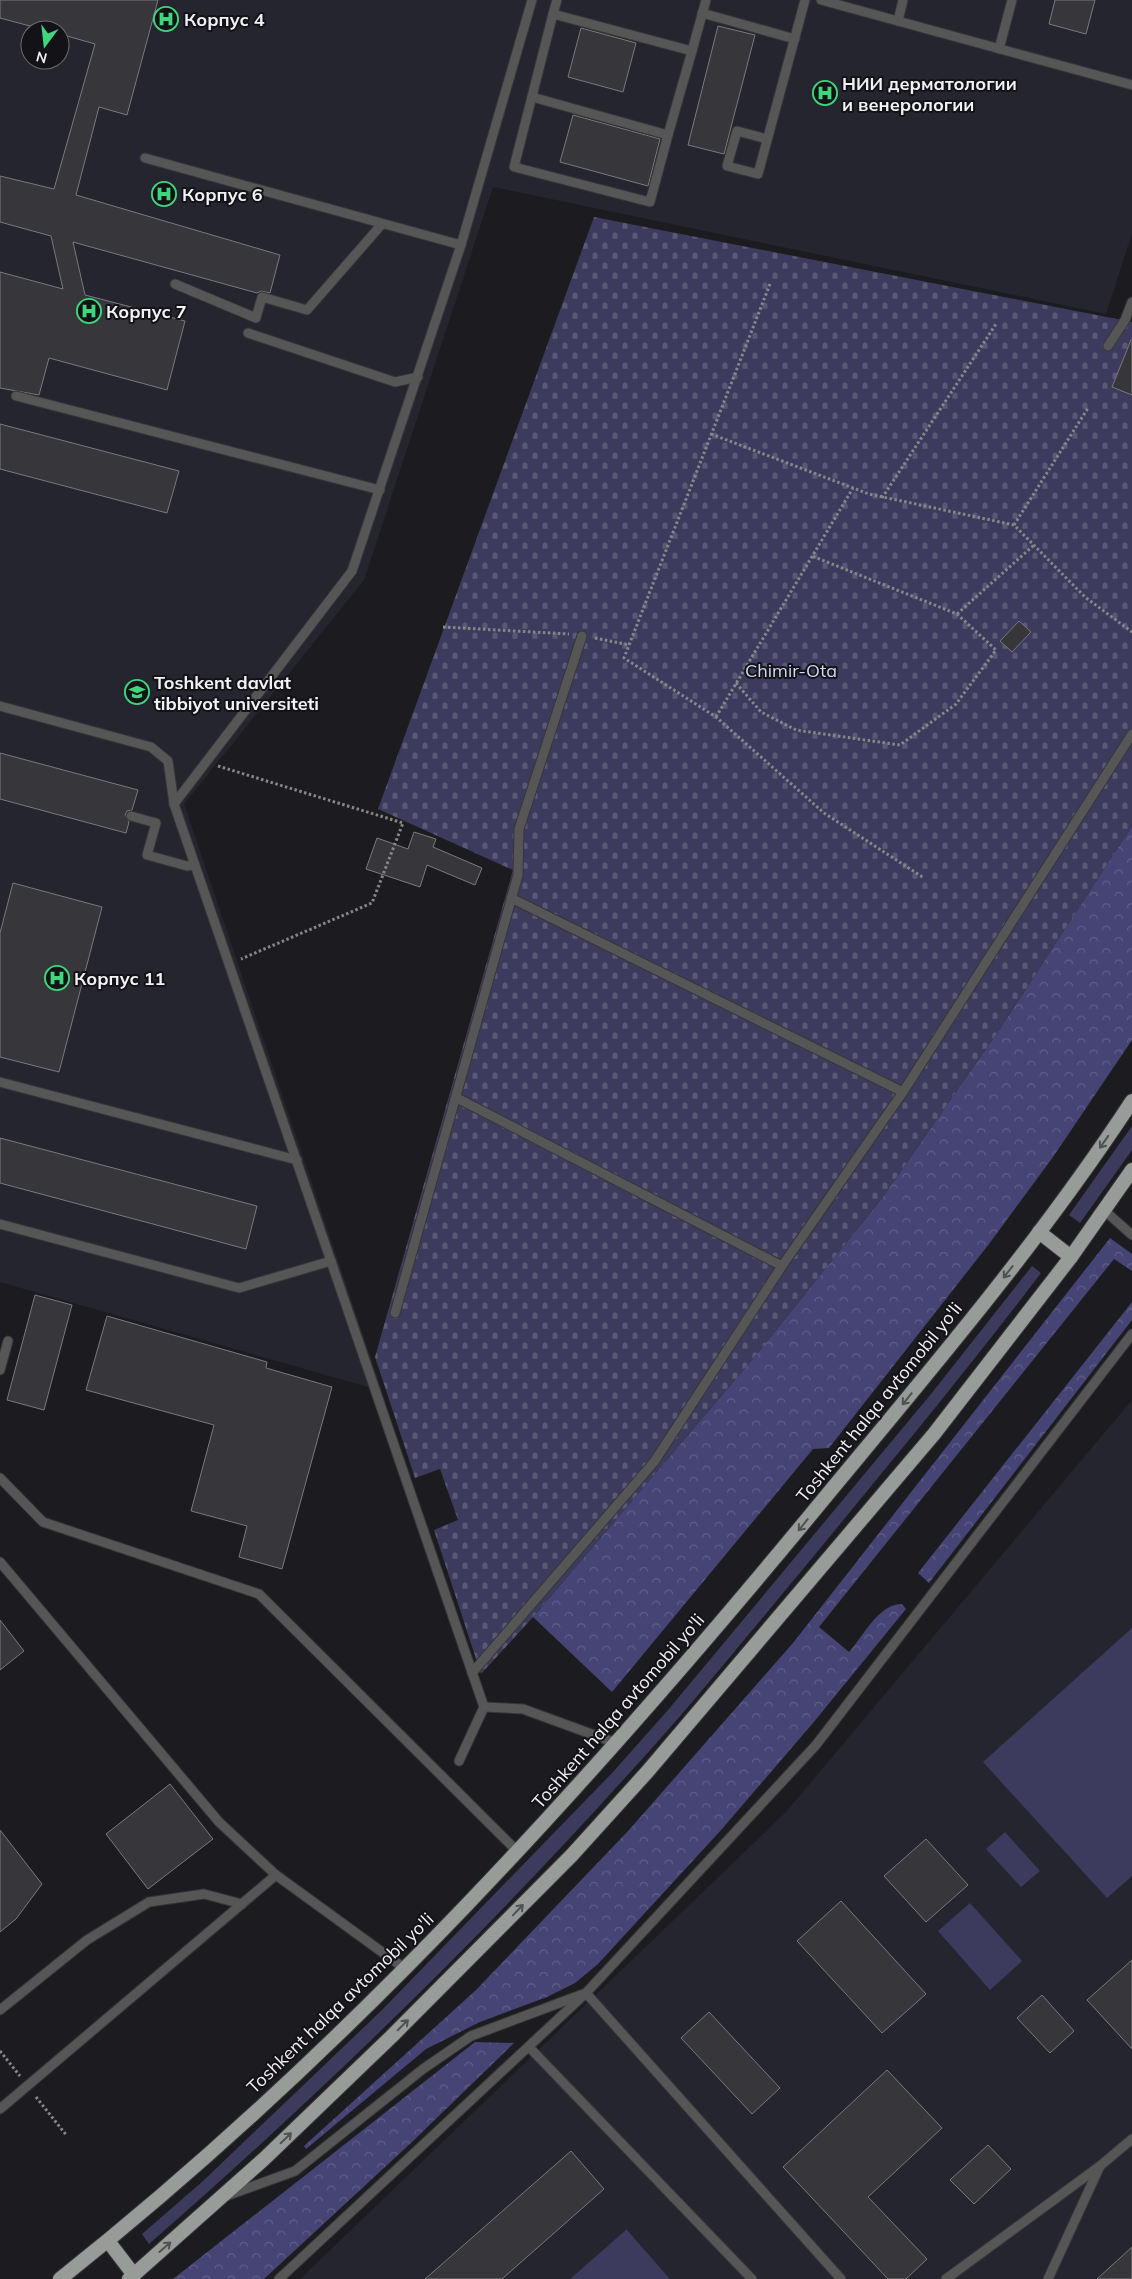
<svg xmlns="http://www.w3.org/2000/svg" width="1132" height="2279" viewBox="0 0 1132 2279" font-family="Mulish,sans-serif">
<defs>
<pattern id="forest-crowns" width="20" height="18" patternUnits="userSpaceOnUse" patternTransform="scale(1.25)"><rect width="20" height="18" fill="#464375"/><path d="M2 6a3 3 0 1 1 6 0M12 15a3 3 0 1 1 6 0" fill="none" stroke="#615f89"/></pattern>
<pattern id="cemetery-stones" width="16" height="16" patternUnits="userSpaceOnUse" patternTransform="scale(1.25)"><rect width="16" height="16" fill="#3d3b5d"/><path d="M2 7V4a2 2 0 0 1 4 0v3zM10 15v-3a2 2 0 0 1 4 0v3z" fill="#5a5875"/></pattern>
</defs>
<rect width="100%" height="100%" fill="#1c1c20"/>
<g fill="#25252f" fill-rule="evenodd">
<path d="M0 0H1132V233L1106 314 493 187 364 580 184 804 382 1391 0 1282ZM30 30H60V60H30Z"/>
<path d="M1132 1400V2279H300L786 1812Z"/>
</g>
<g fill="#3d3b5d">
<path d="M1132 1126V1150L1080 1223 1069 1215Z"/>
<path d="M1032 1266 1041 1273C966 1372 887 1467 808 1563 747 1636 688 1710 623 1780 475 1944 315 2099 149 2244L142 2234 203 2181 382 2010 613 1772 668 1710 931 1394Z"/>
<path d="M1132 1628V1876L1107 1898 983 1762Z"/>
<path d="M1005 1832 1040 1871 1021 1887 986 1849Z"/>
<path d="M970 1903 1022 1961 990 1990 938 1931Z"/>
<path d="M626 2229 670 2279H570L626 2230Z"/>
</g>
<g fill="url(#forest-crowns)">
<path d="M1132 826V1040L1053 1157 989 1244 829 1448 813 1449 612 1692 533 1617 756 1355 882 1198 999 1030Z"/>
<path d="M1110 1238 1132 1254V1271L1114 1259 819 1627 849 1652C863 1637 879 1603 902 1604L906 1609 813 1723 722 1829 598 1964 575 1983 547 1997 480 2022 426 2049 306 2149 304 2146 476 1990 629 1830 793 1643Z"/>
<path d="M1132 1302V1320L929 1583 918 1573Z"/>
<path d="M475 2042 514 2043 412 2142 264 2279H173Z"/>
</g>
<path fill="url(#cemetery-stones)" d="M594 217 1132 322V338L1113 386 1132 395V826L999 1030 882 1198 756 1355 533 1617 481 1674 434 1530 458 1520 440 1469 415 1478 375 1357 513 870 378 809Z"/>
<g fill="#36363b" stroke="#79797e">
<path d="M0 0H158L127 115 99 107 76 195 280 255 270 293 261 291 257 293 73 242 85 295 185 321 167 390 49 358 39 395 0 388V272L63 289 51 236 0 222V176L54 189 95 44 60 34V30H45L0 18Z"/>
<path d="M1055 0H1095L1086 34 1049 24Z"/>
<path d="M718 26 755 35 724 154 688 145Z"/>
<path d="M581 28 636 43 623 92 568 77Z"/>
<path d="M573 115 660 139 648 186 560 162Z"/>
<path d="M1131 340H1132V395L1112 387Z"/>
<path d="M0 424 179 471 167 513 0 469Z"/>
<path d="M1019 621 1031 632 1012 652 1000 641Z"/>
<path d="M0 753 138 790 132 810 127 811 125 815 129 822 126 833 0 799Z"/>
<path d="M414 832 436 839 433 847 482 868 475 885 427 865 420 887 366 869 377 838 408 849Z"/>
<path d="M13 883 102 907 59 1072 0 1057V933Z"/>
<path d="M0 1138 257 1206 246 1249 0 1183Z"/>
<path d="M35 1295 72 1305 44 1410 7 1400Z"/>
<path d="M107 1316 267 1362 266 1368 332 1387 282 1569 239 1557 247 1526 191 1511 214 1425 86 1390Z"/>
<path d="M0 1620 24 1651 0 1670Z"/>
<path d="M170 1784 213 1839 148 1889 106 1834Z"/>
<path d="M0 1830 42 1884 16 1919 0 1932Z"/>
<path d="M926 1839 968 1885 926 1922 884 1876Z"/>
<path d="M841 1901 926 1994 882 2033 797 1941Z"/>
<path d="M1132 1960V2049L1087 2000Z"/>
<path d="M1042 1995 1074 2031 1050 2053 1017 2018Z"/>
<path d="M709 2012 780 2088 752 2114 681 2038Z"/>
<path d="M887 2070 942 2128 868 2197 927 2259 906 2279H888L783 2167Z"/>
<path d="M988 2145 1011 2169 974 2204 950 2180Z"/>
<path d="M571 2151 604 2189 502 2279H425Z"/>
<path d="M1132 2247V2279H1097Z"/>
</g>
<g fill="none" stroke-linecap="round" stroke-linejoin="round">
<defs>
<g id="service">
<path d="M557 0 553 14 692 51 706 0"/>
<path d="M821 0 1132 85"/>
<path d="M702 13 795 39"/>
<path d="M553 14 514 167 650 202 668 135"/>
<path d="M898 21 903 0"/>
<path d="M999 49 1012 0"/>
<path d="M532 97 668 135 692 51"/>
<path d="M767 139 737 131 727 166 758 174 805 0"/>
<path d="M145 158 461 245"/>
<path d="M175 284 256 318 262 297 307 310 382 224"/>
<path d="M248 333 395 382 418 377"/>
<path d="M1108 346 1125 320 1132 302"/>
<path d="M16 396 380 490"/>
<path d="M0 706 151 747 168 761 174 804 484 1707 459 1761"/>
<path d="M174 804 352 571 461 245 532 0"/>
<path d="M131 816 156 823 147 855 187 866 195 865"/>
<path d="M511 898 903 1092"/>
<path d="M0 1082 297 1160"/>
<path d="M457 1098 782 1266"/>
<path d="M1105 1211 1132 1235"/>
<path d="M0 1224 239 1288 331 1261"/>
<path d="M395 1313 518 875 519 829 582 636"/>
<path d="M0 1370 8 1341"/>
<path d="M0 1478 43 1522 259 1594 517 1851"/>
<path d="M0 1562 219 1822 276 1875 404 1968"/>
<path d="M472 1673 654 1462 782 1266 903 1092 1132 734"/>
<path d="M484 1707 523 1709 616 1743"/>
<path d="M0 2010 87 1940 149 1902 204 1894 242 1904"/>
<path d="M529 2047 752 2279"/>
<path d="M0 2109 276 1875"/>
<path d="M226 2196 295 2171 423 2069 471 2036 586 1993 816 1745 1132 1334"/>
<path d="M279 2279 586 1993 841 2279"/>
<path d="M946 2279 1100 2166"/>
<path d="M1048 2279 1100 2166 1132 2139"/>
</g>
<g id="trunk">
<path d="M1039 1232 1071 1257"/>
<path d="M108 2241 134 2275"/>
<path d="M60 2279C347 2052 595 1777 827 1495 933 1367 1041 1240 1132 1101"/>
<path d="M129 2279 264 2159 391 2037 572 1855 648 1771 934 1434 1071 1257 1132 1170"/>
</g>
</defs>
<use href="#service" stroke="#36363a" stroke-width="11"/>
<use href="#trunk" stroke="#36363a" stroke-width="16"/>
<g stroke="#87878a" stroke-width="3" stroke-dasharray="2.5 2.5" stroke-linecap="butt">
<path d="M770 284 624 658 716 717 824 813 924 878"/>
<path d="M711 434 869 494 1014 525 1085 597 1132 632"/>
<path d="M882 498 996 324"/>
<path d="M1014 525 1088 408"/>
<path d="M957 614 1034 545"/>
<path d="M443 627 569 634"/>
<path d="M595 638 629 645"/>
<path d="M736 683 761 712 796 730 900 745 956 704 996 650 957 614 812 556"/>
<path d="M716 717 853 488"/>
<path d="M218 766 403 823 372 903 241 959"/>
<path d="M0 2051 20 2076"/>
<path d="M36 2097 67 2136"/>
</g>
<use href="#service" stroke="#555655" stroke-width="9"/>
<use href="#trunk" stroke="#989c99" stroke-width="14"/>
</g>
<defs><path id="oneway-shaft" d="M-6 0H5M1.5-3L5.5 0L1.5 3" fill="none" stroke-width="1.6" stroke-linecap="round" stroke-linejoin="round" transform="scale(1.25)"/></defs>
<g stroke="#4f5152">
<use href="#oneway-shaft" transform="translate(1104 1142) rotate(125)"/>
<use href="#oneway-shaft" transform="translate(1008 1272) rotate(128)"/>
<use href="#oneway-shaft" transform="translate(907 1399) rotate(129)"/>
<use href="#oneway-shaft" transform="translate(803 1525) rotate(129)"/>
<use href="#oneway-shaft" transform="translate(518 1910) rotate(-46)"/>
<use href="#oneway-shaft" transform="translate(403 2025) rotate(-45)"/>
<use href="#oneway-shaft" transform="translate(286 2138) rotate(-44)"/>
<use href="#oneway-shaft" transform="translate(165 2247) rotate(-41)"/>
</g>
<defs>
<symbol id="hospital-ring" viewBox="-11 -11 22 22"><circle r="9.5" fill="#131317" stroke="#3fd77d" stroke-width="1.5"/><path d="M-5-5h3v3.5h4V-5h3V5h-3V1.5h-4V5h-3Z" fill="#3fd77d"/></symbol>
<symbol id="university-ring" viewBox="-11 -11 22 22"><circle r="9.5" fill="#131317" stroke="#3fd77d" stroke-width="1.5"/><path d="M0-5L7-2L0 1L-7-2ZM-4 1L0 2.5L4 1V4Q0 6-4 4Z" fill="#3fd77d"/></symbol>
</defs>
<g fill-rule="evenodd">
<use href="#hospital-ring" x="152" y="5" width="28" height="28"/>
<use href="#hospital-ring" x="811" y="79" width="28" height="28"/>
<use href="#hospital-ring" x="150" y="180" width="28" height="28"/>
<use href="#hospital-ring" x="75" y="297" width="28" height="28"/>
<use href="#university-ring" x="123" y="678" width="28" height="28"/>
<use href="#hospital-ring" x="43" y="964" width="28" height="28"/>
</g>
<g text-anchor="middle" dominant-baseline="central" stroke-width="4" stroke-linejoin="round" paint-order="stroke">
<g font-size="18" font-weight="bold" fill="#f2f2f5" stroke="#131317" text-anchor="start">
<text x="184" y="19">Корпус 4</text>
<text x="842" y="83">НИИ дерматологии<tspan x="842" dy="21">и венерологии</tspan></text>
<text x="182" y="194">Корпус 6</text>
<text x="106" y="311">Корпус 7</text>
<text x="154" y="682">Toshkent davlat<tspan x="154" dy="21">tibbiyot universiteti</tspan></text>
<text x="74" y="978">Корпус 11</text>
</g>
<g font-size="18" fill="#d5d5f6" stroke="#131317">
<text x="791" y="670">Chimir-Ota</text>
</g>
<g font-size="18" fill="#f2f2f5" stroke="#131317">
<text transform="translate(879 1402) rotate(-51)">Toshkent halqa avtomobil yo'li</text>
<text transform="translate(618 1711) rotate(-49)">Toshkent halqa avtomobil yo'li</text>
<text transform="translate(340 2003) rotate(-44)">Toshkent halqa avtomobil yo'li</text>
</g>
</g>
<g transform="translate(45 45) rotate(195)"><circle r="24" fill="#131317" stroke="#6c6c70"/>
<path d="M0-4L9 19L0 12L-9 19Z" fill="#3fd77d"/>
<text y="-8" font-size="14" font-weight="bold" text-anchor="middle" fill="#f2f2f5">N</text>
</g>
</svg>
